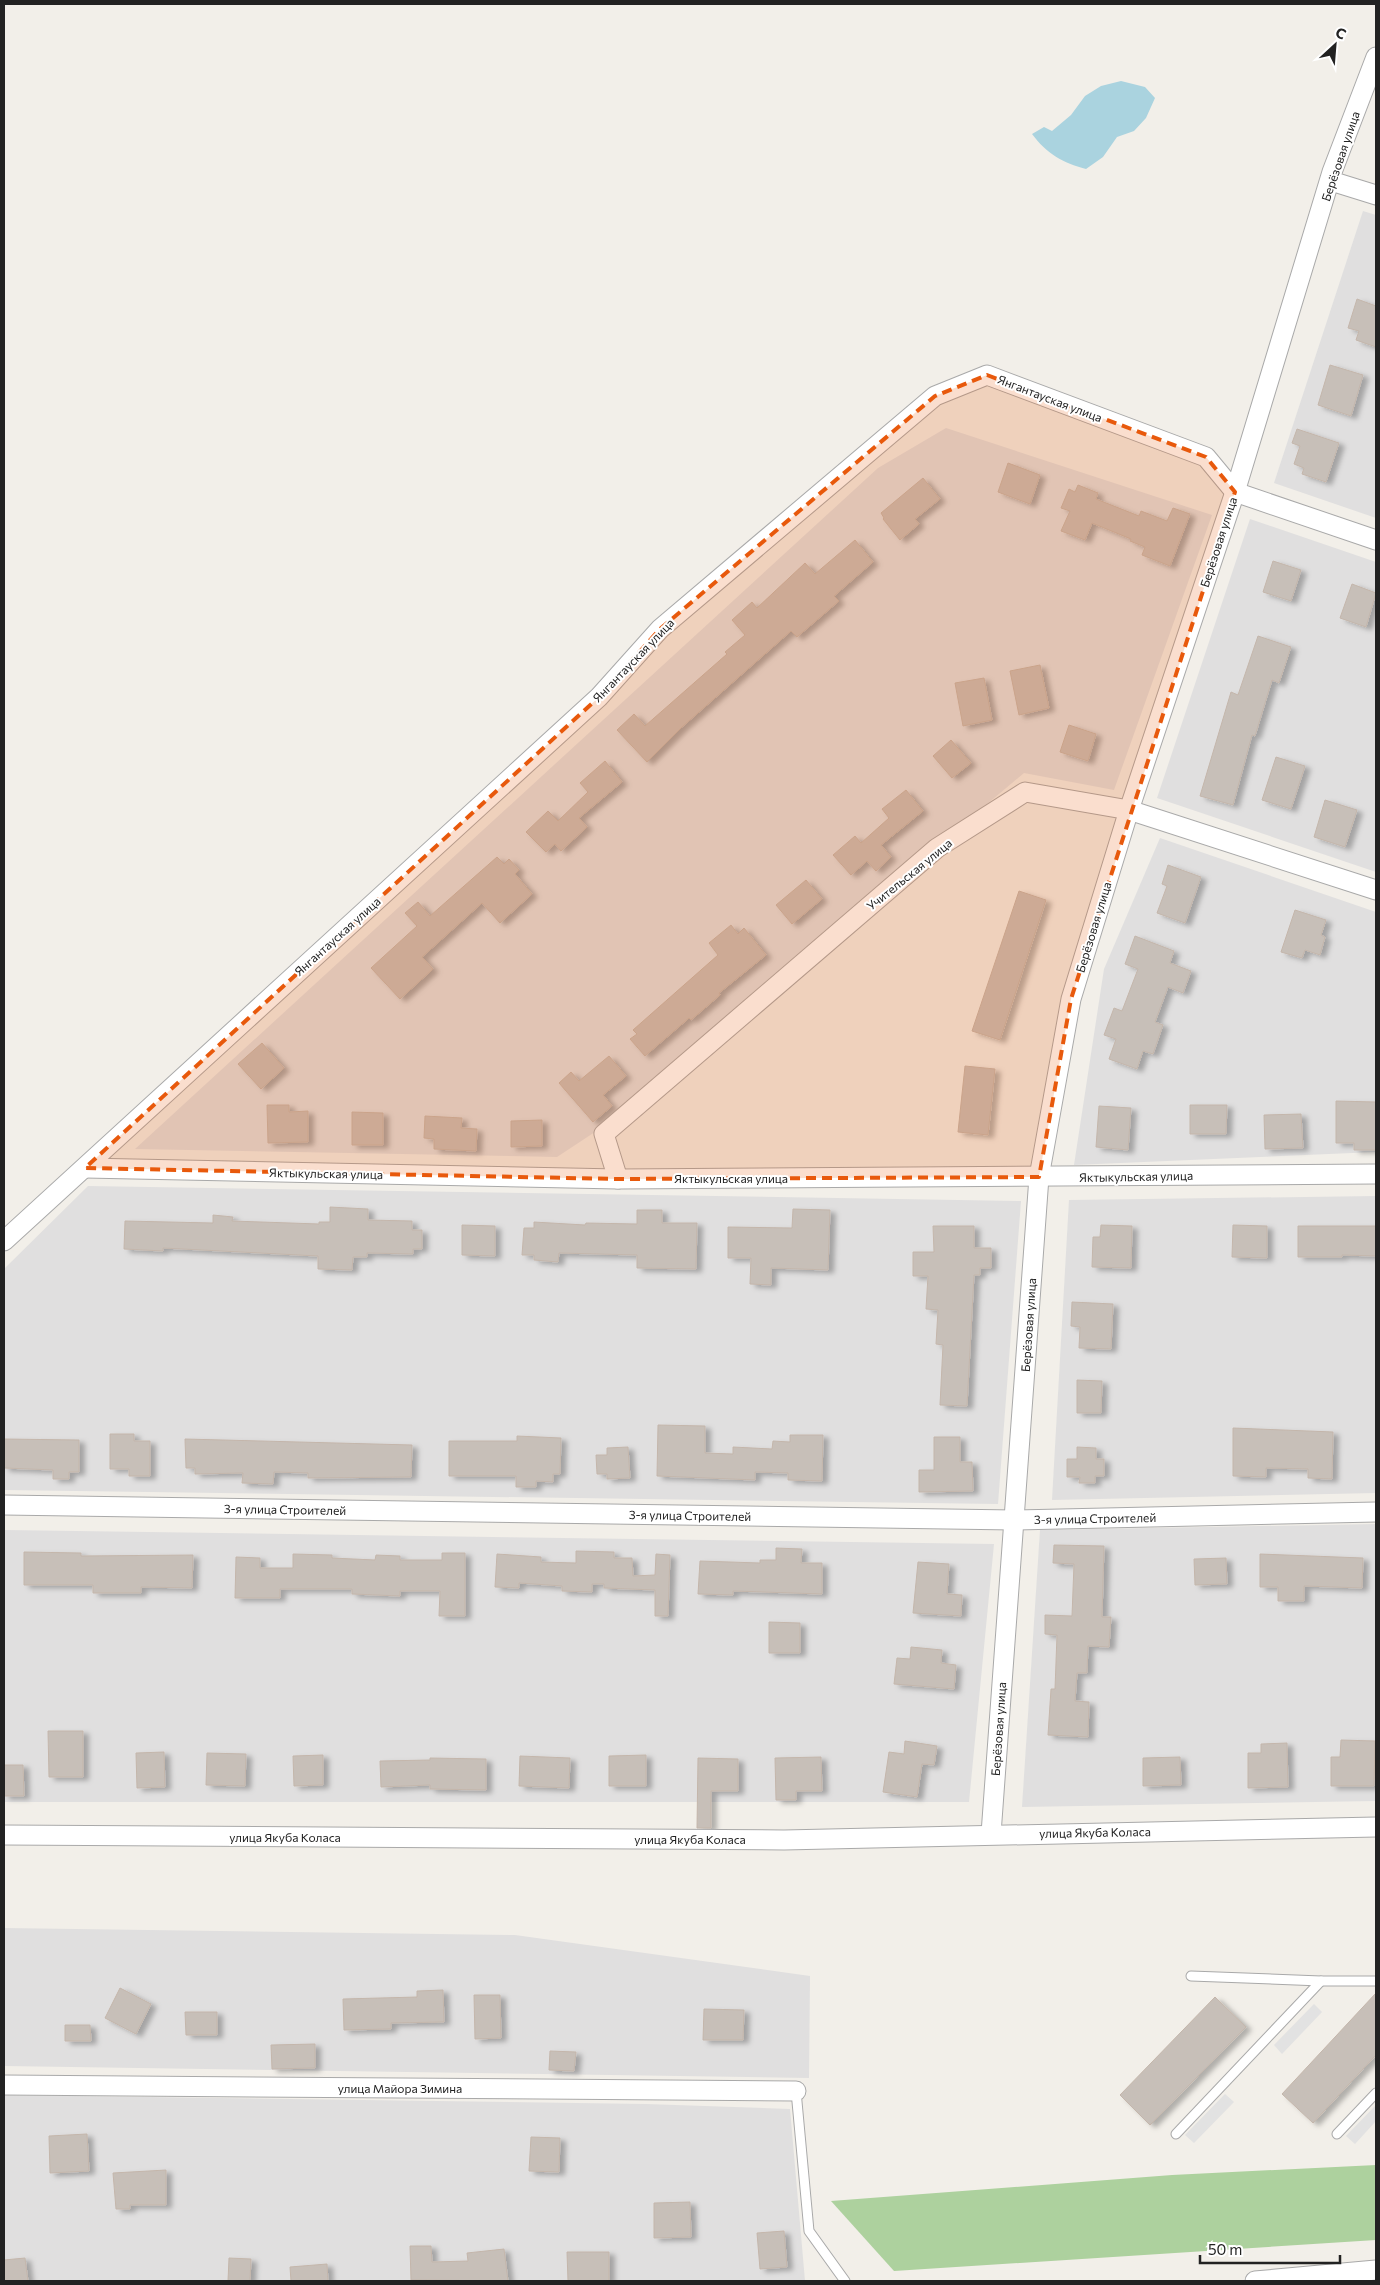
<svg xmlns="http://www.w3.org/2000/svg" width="1380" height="2285" viewBox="0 0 1380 2285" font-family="Commissioner,sans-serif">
<defs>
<filter id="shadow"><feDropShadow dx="5.5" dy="3" stdDeviation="2.5" flood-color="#0004"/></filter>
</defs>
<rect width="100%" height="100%" fill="#f2efe9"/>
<g fill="#e0dfdf">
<path d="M1363 211 1376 215V518L1274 483Z"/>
<path d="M946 428 1212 515 1114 790 1024 773 601 1128 557 1157 135 1149 878 468Z"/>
<path d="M1250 519 1376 562V872L1157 798Z"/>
<path d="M1160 838 1376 912V1152L1074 1165 1104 969Z"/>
<path d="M88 1186 1021 1201 998 1504 4 1490V1269Z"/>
<path d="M1376 1196V1493L1052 1500 1069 1200Z"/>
<path d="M1376 1524V1801L1022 1807 1040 1530Z"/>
<path d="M4 1530 994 1544 969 1802H4Z"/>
<path d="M4 1928 515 1935 810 1976 809 2078 4 2066Z"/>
<path d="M4 2095 646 2104 790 2109 805 2281H4Z"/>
</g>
<path fill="#add19e" d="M1376 2165V2240L894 2271 831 2201 1172 2175Z"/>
<g fill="#e2e2e2">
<path d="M1314 2004 1322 2012 1282 2054 1274 2045Z"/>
<path d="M1225 2094 1234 2102 1194 2143 1185 2135Z"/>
<path d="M1376 2105V2121L1355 2144 1346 2136Z"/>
</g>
<path fill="#aad3df" d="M1121 81 1145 87 1155 98 1146 118 1134 131 1117 137 1103 157 1086 169C1063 163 1047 154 1032 134L1044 127 1052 131 1071 115 1085 96 1101 86Z"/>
<g fill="#c7bfb8" stroke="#c4b6ab" filter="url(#shadow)">
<path d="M1357 299 1376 306V347L1356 340 1359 331 1348 328Z"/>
<path d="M1330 365 1363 375 1351 416 1318 405Z"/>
<path d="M1297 429 1339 443 1326 482 1302 474 1304 468 1294 464 1300 446 1292 443Z"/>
<path d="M1008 463 1040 475 1030 504 998 492Z"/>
<path d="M923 478 940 499 915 519 919 524 900 540 883 519 884 518 881 513Z"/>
<path d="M1078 485 1098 493 1096 499 1139 516 1141 511 1167 521 1173 508 1190 514 1170 566 1142 555 1145 547 1130 541 1131 539 1092 523 1085 540 1061 531 1070 511 1061 508 1069 489 1075 492Z"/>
<path d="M855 540 873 562 834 596 839 601 797 637 791 631 682 727 647 762 617 730 634 714 645 726 727 654 725 652 745 635 732 620 752 602 757 608 805 563 815 574Z"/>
<path d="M1273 561 1301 570 1291 601 1263 592Z"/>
<path d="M1352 584 1376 593 1366 627 1340 618Z"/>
<path d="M1258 636 1291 647 1279 683 1272 680 1255 736 1252 735 1233 805 1200 796 1231 692 1238 695Z"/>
<path d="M1040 665 1049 708 1019 715 1010 671Z"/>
<path d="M984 678 992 720 963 726 955 683Z"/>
<path d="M1069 725 1096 734 1088 761 1060 752Z"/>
<path d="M951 740 971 763 952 778 933 756Z"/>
<path d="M1276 757 1305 766 1291 809 1262 800Z"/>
<path d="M605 761 622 782 579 818 587 827 561 851 555 844 546 852 526 832 548 811 558 821 588 792 580 783Z"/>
<path d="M906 790 923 811 881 845 891 857 876 871 867 861 851 875 833 855 855 836 861 843 889 818 882 809Z"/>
<path d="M1325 800 1357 810 1345 847 1314 837Z"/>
<path d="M497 857 504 864 509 859 519 870 515 874 532 894 500 923 482 903 422 957 433 969 400 999 371 968 417 926 405 913 418 902 430 916Z"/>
<path d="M1168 865 1201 877 1185 923 1157 913 1167 886 1162 884Z"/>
<path d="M806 880 822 899 792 924 776 905Z"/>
<path d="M1019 891 1046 900 1000 1040 972 1031Z"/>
<path d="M1295 910 1326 920 1321 935 1325 937 1320 955 1305 950 1302 958 1281 952Z"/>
<path d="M731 925 738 934 744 928 766 955 719 993 720 995 691 1020 689 1018 645 1056 630 1039 637 1034 633 1030 718 955 709 943Z"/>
<path d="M1135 936 1174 951 1170 963 1191 971 1183 993 1168 987 1155 1022 1163 1025 1153 1054 1143 1051 1137 1069 1109 1059 1116 1039 1104 1035 1114 1008 1122 1011 1138 969 1125 964Z"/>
<path d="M262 1043 284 1068 261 1089 238 1064Z"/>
<path d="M609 1056 626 1076 603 1095 612 1106 593 1122 559 1083 571 1072 579 1081Z"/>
<path d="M965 1066 995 1069 988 1135 958 1132Z"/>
<path d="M1336 1101 1376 1102V1150H1354V1143H1336Z"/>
<path d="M267 1105H289V1112L308 1111V1142L268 1143Z"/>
<path d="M1190 1105H1227L1226 1134H1190Z"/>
<path d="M1099 1106 1131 1108 1128 1150 1096 1147Z"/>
<path d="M352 1112 383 1113V1145H352Z"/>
<path d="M1301 1114 1303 1148 1265 1149 1264 1115Z"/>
<path d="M425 1116 462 1118 461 1128 477 1129 476 1151 434 1149V1139L424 1138Z"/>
<path d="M542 1120V1146L511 1147V1121Z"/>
<path d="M330 1207 368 1209V1220L412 1221V1230H422V1249H413V1254L367 1253V1257H353L352 1270 318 1269V1256L163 1248V1251L124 1249 125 1221 213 1223V1215L233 1217 232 1221 319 1224V1222H330Z"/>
<path d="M793 1209 830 1210 828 1270 771 1268V1285L750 1284 751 1258H728V1227L792 1228Z"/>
<path d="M637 1210H662V1223H697L696 1269 637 1268V1255L559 1253 558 1262 534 1260V1255H522L524 1228H534V1222L585 1225 586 1223 637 1224Z"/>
<path d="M462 1225 495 1226V1256L462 1255Z"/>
<path d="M1101 1225 1132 1226 1131 1268 1092 1267 1093 1237H1100Z"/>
<path d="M1233 1225 1267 1226V1258L1232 1257Z"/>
<path d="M933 1226H974V1248H991V1268H980V1275H974L967 1406 940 1405 943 1345 936 1344 938 1310 926 1309 928 1276H913V1252H934Z"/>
<path d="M1298 1226H1376V1256L1342 1255V1257H1298Z"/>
<path d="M1072 1302 1113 1304 1111 1349 1079 1348 1080 1327 1071 1326Z"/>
<path d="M1077 1380 1102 1381 1101 1413H1077Z"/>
<path d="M658 1425 705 1426V1453L733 1454V1447L772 1449 773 1441 790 1442V1435H823L822 1481 788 1480V1473L755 1472V1480L657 1476Z"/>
<path d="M1233 1428 1333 1432 1332 1479 1308 1478V1469L1266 1468V1477L1233 1476Z"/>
<path d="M110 1434H134V1441H150V1476H129V1469H110Z"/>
<path d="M517 1436 561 1438 560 1474H553V1482L536 1481V1487H516V1476H449V1441H517Z"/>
<path d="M934 1437H960V1462H972L973 1491 919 1492V1470H934Z"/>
<path d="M4 1439 79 1440V1472H69V1479H53V1470L4 1468Z"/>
<path d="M185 1439 412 1445 411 1477 308 1478V1473L274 1472 273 1484 242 1483 243 1473 195 1474V1468H186Z"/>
<path d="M628 1447 630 1478 607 1479V1474H597L596 1455H607V1448Z"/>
<path d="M1077 1447 1096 1448V1459H1104V1476H1095V1483H1079L1080 1477H1067V1459H1077Z"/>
<path d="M1054 1545 1104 1546 1102 1617H1111L1109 1647 1088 1646 1087 1673H1077L1075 1701 1089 1702 1088 1737 1048 1735 1051 1689H1055L1057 1635 1045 1634V1615L1072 1616 1074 1564 1053 1563Z"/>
<path d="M776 1548 802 1549 801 1563H822V1594L733 1591V1595L698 1594 700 1561 760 1563V1560H776Z"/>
<path d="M576 1551 614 1552V1558H632L633 1576 655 1575 656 1554 670 1555 668 1616H655V1590L604 1588V1584H592V1592L562 1591V1586L519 1583V1588L495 1587 497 1554 541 1557V1562L576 1563Z"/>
<path d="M24 1552 81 1553V1556L193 1555 192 1588 141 1587V1593H93V1585H24Z"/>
<path d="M442 1553H465V1616H439L440 1591H400V1596L352 1594V1589H280V1598H235L236 1557 260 1558V1568H293V1554L332 1555V1558L375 1560 376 1555 400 1556V1560H442Z"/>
<path d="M1260 1554 1363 1558 1362 1588 1304 1586V1601H1278V1587H1260Z"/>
<path d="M1226 1558 1227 1584 1195 1585 1194 1559Z"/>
<path d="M918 1562 949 1564 947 1594 962 1595 961 1616 913 1613Z"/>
<path d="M769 1622 800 1623V1653H769Z"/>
<path d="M911 1647 942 1650 941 1663 956 1665 954 1689 894 1684 897 1658 910 1659Z"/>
<path d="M48 1731H83V1777H49Z"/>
<path d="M1341 1740 1375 1741 1374 1786H1331V1757H1340Z"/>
<path d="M905 1741 937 1746 934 1765 922 1764 917 1797 883 1792 889 1752 904 1754Z"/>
<path d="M1287 1743 1288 1787 1248 1788V1753H1261V1744Z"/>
<path d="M164 1752 165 1787 137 1788 136 1753Z"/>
<path d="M207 1753 246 1754 245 1786 206 1785Z"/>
<path d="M323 1755V1785L294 1786 293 1756Z"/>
<path d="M646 1755V1786H609V1756Z"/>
<path d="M520 1756 570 1758 569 1788 519 1786Z"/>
<path d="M821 1757 822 1791H796V1800H776L775 1758Z"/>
<path d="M1180 1757 1181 1785 1143 1786V1758Z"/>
<path d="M430 1758 486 1759V1790L430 1789V1785L381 1787 380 1761 430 1760Z"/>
<path d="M698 1758 738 1759V1791H711V1828H697Z"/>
<path d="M4 1765H23L24 1796H4Z"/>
<path d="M120 1988 151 2004 136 2034 105 2018Z"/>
<path d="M443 1990 444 2022 391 2023V2029L344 2030 343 1999 417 1997V1991Z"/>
<path d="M1376 1993V2055L1313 2123 1282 2094Z"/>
<path d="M474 1995H500L501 2038 475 2039Z"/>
<path d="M1215 1997 1246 2027 1150 2125 1120 2095Z"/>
<path d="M704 2009 744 2010 743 2040H703Z"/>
<path d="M185 2012H217V2035H186Z"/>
<path d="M65 2025H90L91 2041H65Z"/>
<path d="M315 2044V2068L272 2069 271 2045Z"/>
<path d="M550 2051 576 2052 574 2071 549 2070Z"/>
<path d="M87 2134 89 2171 50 2173 49 2136Z"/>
<path d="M531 2137 560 2138 559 2172 529 2171Z"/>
<path d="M166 2170V2205H130V2209H116L113 2173Z"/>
<path d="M690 2202 691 2237 654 2238V2203Z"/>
<path d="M784 2231 787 2267 760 2269 757 2233Z"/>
<path d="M410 2246H431L432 2262 468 2261 467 2253 504 2249 508 2281 411 2280Z"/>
<path d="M567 2252H609V2281H568Z"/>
<path d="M25 2258 28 2281H4V2260Z"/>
<path d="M229 2258 251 2259 250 2281H228Z"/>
<path d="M327 2264 328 2281H291L290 2267Z"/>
</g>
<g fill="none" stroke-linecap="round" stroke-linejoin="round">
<defs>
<g id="lane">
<path d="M1191 1976 1321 1981H1376"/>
<path d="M796 2091 809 2231 845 2281"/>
<path d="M1176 2134 1321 1981"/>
<path d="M1337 2134 1376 2093"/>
</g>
<g id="street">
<path d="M1331 181 1376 195"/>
<path d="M85 1168 618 1179 1376 1174"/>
<path d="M618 1179 604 1134 937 848 1025 792 1129 810 1376 890"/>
<path d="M4 1241 599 697 660 629 935 396 987 375 1206 457 1235 492 1376 540"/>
<path d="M4 1505 1014 1520 1376 1512"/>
<path d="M991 1834 1039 1177 1071 999 1129 810 1235 492 1332 172 1376 57"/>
<path d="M4 1835 784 1840 1376 1827"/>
<path d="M4 2085 796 2091"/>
<path d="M1255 2281 1376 2270"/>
</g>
</defs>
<use href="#lane" stroke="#a9a9a9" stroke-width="11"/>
<use href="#street" stroke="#a9a9a9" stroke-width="21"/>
<use href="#lane" stroke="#fff" stroke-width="9"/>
<use href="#street" stroke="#fff" stroke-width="19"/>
</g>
<path fill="#e8590c" fill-opacity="0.2" stroke="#e8590c" stroke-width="4" stroke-dasharray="10 6" stroke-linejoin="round" d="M987 375 1206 457 1235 492 1071 999 1039 1177 618 1179 85 1168 599 697 660 629 935 396Z"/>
<g text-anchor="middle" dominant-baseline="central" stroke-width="4" stroke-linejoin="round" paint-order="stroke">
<g font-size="12" fill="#222" stroke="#fff">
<text transform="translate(1340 156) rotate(-71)">Берёзовая улица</text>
<text transform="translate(1050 398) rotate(21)">Янгантауская улица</text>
<text transform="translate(1218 542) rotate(-72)">Берёзовая улица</text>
<text transform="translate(633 660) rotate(-46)">Янгантауская улица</text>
<text transform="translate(909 874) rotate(-39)">Учительская улица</text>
<text transform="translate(1093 927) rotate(-73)">Берёзовая улица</text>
<text transform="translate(337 936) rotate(-42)">Янгантауская улица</text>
<text transform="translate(326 1173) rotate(1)">Яктыкульская улица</text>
<text transform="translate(1136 1176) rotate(-1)">Яктыкульская улица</text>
<text x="731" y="1178">Яктыкульская улица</text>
<text transform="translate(1028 1325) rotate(-86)">Берёзовая улица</text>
<text transform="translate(285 1509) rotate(1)">3-я улица Строителей</text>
<text transform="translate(690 1515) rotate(1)">3-я улица Строителей</text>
<text transform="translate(1095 1518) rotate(-1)">3-я улица Строителей</text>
<text transform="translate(998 1729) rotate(-86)">Берёзовая улица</text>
<text transform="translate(1095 1832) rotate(-1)">улица Якуба Коласа</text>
<text x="285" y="1837">улица Якуба Коласа</text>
<text x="690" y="1839">улица Якуба Коласа</text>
<text x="400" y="2088">улица Майора Зимина</text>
</g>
</g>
<rect width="1380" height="2285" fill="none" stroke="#222222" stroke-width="10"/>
<g transform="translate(1335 45) rotate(26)" stroke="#ffffff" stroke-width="4" paint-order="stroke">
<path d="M0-4L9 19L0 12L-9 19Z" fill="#222222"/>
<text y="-8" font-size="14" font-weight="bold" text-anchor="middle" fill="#222222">С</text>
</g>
<path d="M1200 2255v8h140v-8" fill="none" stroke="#222222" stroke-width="2.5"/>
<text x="1208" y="2255" font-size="15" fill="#222222" stroke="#ffffff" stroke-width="4" paint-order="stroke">50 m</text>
</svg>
